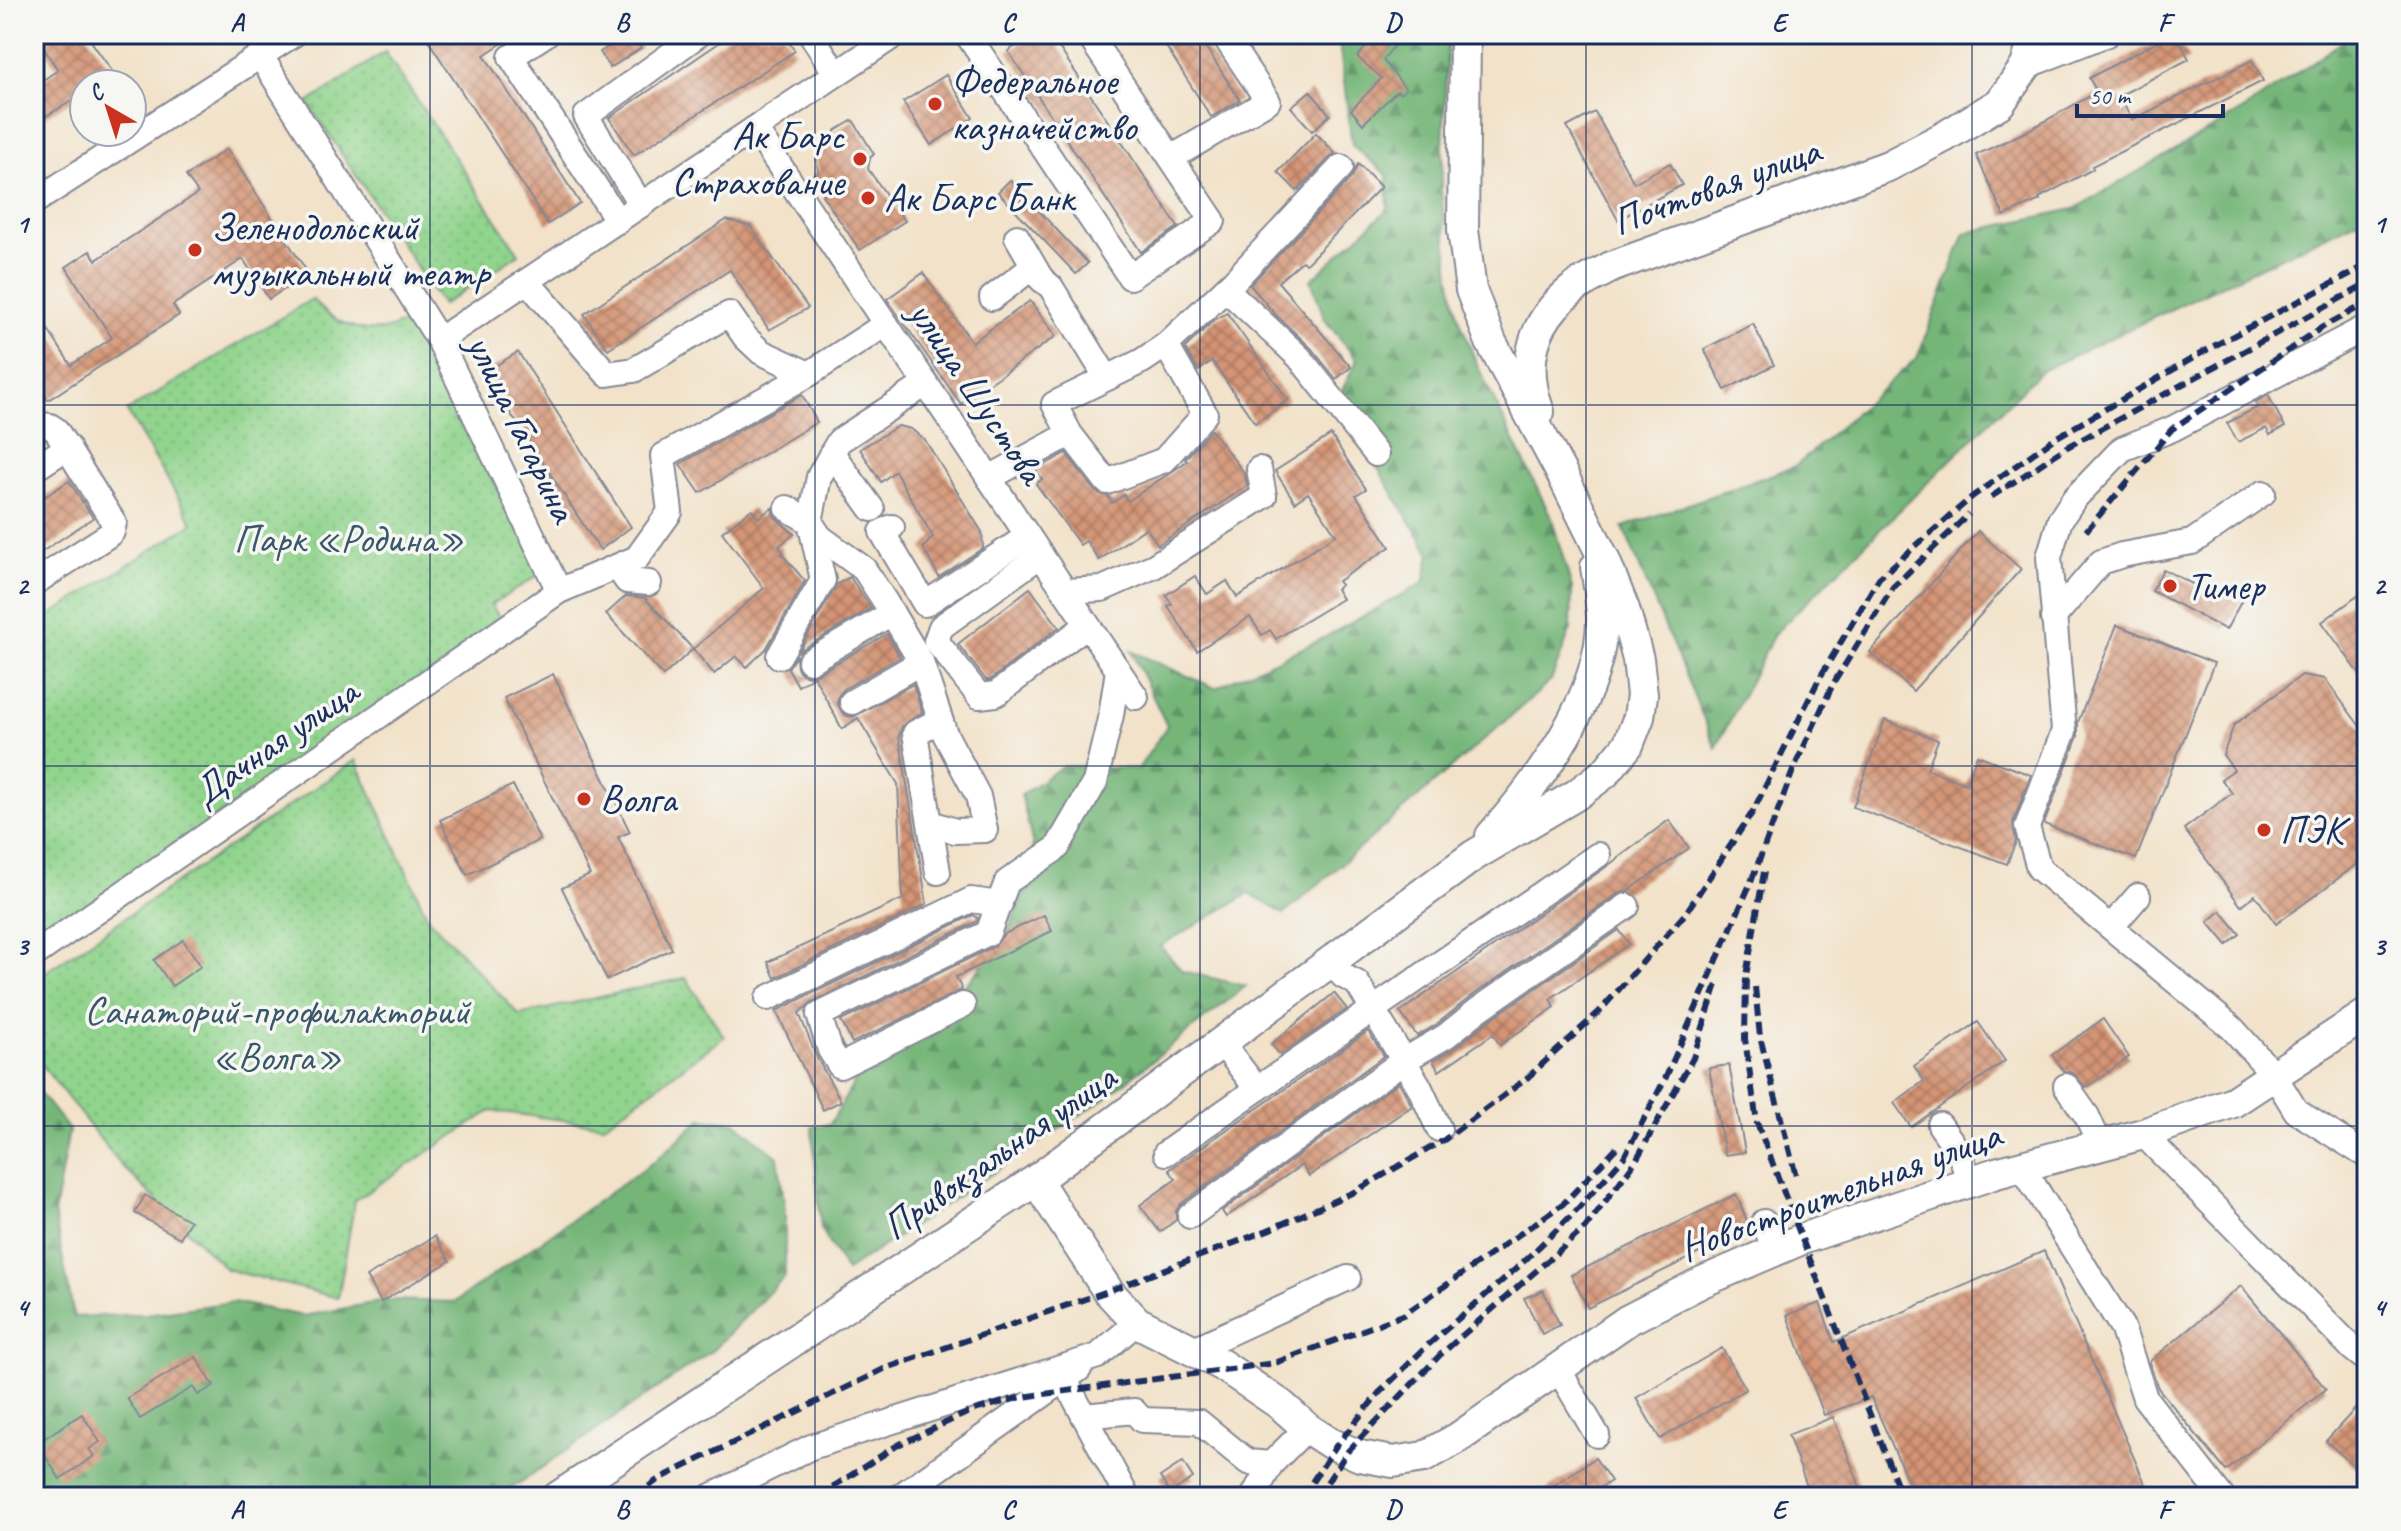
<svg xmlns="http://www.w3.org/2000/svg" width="2401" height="1531" viewBox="0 0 2401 1531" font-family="Caveat,sans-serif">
<defs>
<pattern id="grass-dots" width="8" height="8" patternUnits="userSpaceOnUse" patternTransform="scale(2)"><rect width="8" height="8" fill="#91d48d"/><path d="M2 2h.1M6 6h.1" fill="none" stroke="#7cb67c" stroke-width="1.8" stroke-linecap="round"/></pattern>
<pattern id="forest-firs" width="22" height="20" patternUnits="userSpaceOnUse" patternTransform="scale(2)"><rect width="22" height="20" fill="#74b678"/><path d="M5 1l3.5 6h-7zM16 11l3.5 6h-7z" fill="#5e9466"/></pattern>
<pattern id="building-cross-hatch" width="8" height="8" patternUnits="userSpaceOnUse" patternTransform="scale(2)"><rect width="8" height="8" fill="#d49474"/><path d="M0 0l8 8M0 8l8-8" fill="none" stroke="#ab7962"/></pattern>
</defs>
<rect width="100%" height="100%" fill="#f6f6f2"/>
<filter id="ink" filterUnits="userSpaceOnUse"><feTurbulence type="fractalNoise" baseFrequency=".0125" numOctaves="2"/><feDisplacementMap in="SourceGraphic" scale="16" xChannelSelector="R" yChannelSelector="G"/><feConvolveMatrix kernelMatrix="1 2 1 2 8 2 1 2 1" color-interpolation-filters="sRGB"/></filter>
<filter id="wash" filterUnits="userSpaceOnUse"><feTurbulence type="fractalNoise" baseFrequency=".006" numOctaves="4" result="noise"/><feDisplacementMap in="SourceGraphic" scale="32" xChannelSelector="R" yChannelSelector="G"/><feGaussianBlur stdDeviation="1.8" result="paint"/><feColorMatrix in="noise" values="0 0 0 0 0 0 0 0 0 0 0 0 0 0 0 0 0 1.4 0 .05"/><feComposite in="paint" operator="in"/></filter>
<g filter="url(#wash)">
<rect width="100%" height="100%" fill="#f2e2c9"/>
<g fill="url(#grass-dots)" stroke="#568276" stroke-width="2">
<path d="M385 52 519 254 442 305 308 103Z"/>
<path d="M312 299C336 327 377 342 409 319L542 573 491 605 504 624 34 942V626L193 523 127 411Z"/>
<path d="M356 760 428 918 519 1015 686 978 724 1037 604 1125 491 1111 355 1200 338 1298 226 1269 120 1164 34 1055V980Z"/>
</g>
<g fill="url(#forest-firs)" stroke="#48726b" stroke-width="2">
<path d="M1338 34H1448L1441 190 1450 276 1458 315 1478 367 1552 519 1572 588 1571 629 1551 681 1284 914 1249 894 1160 946 1182 971 1246 986 1104 1099 846 1271 821 1230 812 1127 830 1124 859 1074 928 1029 1004 940 1027 886 1033 845 1021 795 1063 766 1138 769 1167 726 1131 651 1215 688 1318 641 1424 583 1430 554 1337 401 1357 360 1325 320 1311 280 1388 209 1387 175 1352 145Z"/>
<path d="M2353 34H2367V216L2041 371 1774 634 1716 748 1623 527 1796 466 1917 358 1965 233 2074 209 2245 109Z"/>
<path d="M34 1086 69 1130 54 1213 74 1317 146 1314 233 1302 303 1316 389 1300 455 1302 656 1160 701 1119 735 1122 778 1157 785 1209V1276L713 1350 499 1497H34Z"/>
</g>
<g id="blocks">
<g fill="url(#building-cross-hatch)">
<path d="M34 34H86L114 74 99 84H84V94L34 123V86L58 70Z"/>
<path d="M424 34H516L484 55 580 203 548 224Z"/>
<path d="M629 34H632L641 48 610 68 600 52Z"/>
<path d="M732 34H783L795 51 634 155 609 118Z"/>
<path d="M1034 34H1050L1178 227 1141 252 1008 51Z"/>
<path d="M1158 34H1197L1240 100 1211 117Z"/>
<path d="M1378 34H1403L1383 60 1406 89 1400 94 1397 91 1363 124 1351 110 1382 78 1357 57Z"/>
<path d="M2171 34H2176L2189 59 2119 96 2132 120 2252 60 2263 81 2092 166 2093 169 2039 198 2040 200 2004 216 1976 155 2025 132 2097 92 2089 78Z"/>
<path d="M946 75 973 118 931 145 903 102Z"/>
<path d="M1310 91 1330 115 1312 131 1291 107Z"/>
<path d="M1595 112 1634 183 1670 163 1682 185 1618 220 1567 127Z"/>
<path d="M853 120 874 154 870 158 868 169 905 221 860 250 822 195 826 192 813 175 818 172 816 154 823 148 821 145 835 135V131Z"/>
<path d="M1316 133 1335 153 1297 191 1278 172Z"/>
<path d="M227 149 308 273 269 299 243 259 173 305 179 315 48 400 34 379V308L71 365 112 338 66 267 90 251 96 260 198 193 186 176Z"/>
<path d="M1358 164 1381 187 1306 264 1302 261 1278 282 1351 367 1336 379 1311 348 1276 315 1250 285 1352 177Z"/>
<path d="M1010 180 1088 263 1076 274 998 192Z"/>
<path d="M726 220 750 226 808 308 769 330 730 270 608 349 584 314Z"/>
<path d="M923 273 972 342 1030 301 1056 336 961 404 887 299Z"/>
<path d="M1227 313 1288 400 1255 423 1212 361 1198 371 1185 348 1214 320Z"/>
<path d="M1753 324 1774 365 1725 390 1704 349Z"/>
<path d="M518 352 631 527 600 550 484 373Z"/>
<path d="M802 395 817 422 700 493 680 464Z"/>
<path d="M2268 395 2285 427 2270 435 2266 428 2238 442 2227 423 2258 407 2255 402Z"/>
<path d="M898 426 911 429 925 440 982 532 983 548 939 577 923 548 933 537 895 471 881 482 860 449Z"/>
<path d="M1211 430 1245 474 1247 486 1158 545 1146 528 1099 560 1086 541 1080 545 1036 484 1042 479 1036 470 1066 453 1096 492 1108 496 1112 503 1124 495 1128 501 1187 461 1185 459Z"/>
<path d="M1331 435 1366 489 1356 495 1390 547 1338 581 1341 585 1336 589 1342 599 1276 639 1270 630 1262 635 1250 617 1197 651 1168 606 1172 604 1166 595 1195 576 1207 594 1227 581 1237 597 1336 535 1308 493 1295 502 1275 471Z"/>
<path d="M69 481 93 518 34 557V504Z"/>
<path d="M772 508 774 516 794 534 779 546 784 553 782 554 805 581 766 649 747 667 736 656 714 674 693 649 764 588 722 532 752 509 758 518Z"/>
<path d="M1978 531 2021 569 1913 691 1870 652Z"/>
<path d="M2163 569 2210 593 2214 586 2242 600 2226 630 2152 591Z"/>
<path d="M850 577 871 608 799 651 837 584Z"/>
<path d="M1030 588 1059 627 990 680H986L958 644Z"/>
<path d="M2367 589V684L2322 622Z"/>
<path d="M626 596 645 598 693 649 663 676 606 614Z"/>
<path d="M2117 625 2214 663 2136 859 2044 824 2078 736V722Z"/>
<path d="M887 634 900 657 844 689 839 695 837 703 844 715 853 717 913 684 922 712 902 726 899 736 927 904 775 978 768 962 903 899 898 784 858 718 842 729 814 676 798 686 788 668 796 656 797 668 802 674 809 676 817 674Z"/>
<path d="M553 674 630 832 618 837 672 949 607 980 562 888 590 875 504 698Z"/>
<path d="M2302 675 2325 679 2367 736V857L2276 924 2255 895 2241 906 2184 829 2232 793 2221 779 2234 770 2223 755 2234 725Z"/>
<path d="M1885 720 1938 740 1927 769 1966 784 1977 755 2031 775 2013 822 2016 841 2007 864 1853 807Z"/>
<path d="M513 785 540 840 467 875 440 820Z"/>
<path d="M1669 820 1689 848 1628 891 1618 894 1469 998 1437 1024 1417 1036 1400 1012 1606 867Z"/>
<path d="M2221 911 2240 934 2227 945 2208 922Z"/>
<path d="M973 915 978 918 976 922 812 1002 799 1013 817 1058 841 1101 823 1110 776 1011Z"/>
<path d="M1044 915 1052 931 956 977 962 990 852 1043 841 1021 995 946 1004 934Z"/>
<path d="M1619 930 1629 944 1550 999 1555 1007 1500 1045 1493 1034 1439 1071 1433 1061 1455 1048 1487 1022Z"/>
<path d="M183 940 201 966 172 986 154 960Z"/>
<path d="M1334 993 1347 1009 1280 1055 1271 1044Z"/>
<path d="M2103 1019 2129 1057 2086 1088 2073 1073 2064 1071 2052 1055Z"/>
<path d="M1978 1022 2005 1061 1911 1127 1894 1103 1924 1081 1914 1066Z"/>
<path d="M1368 1031 1384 1056 1181 1204 1176 1211V1220L1160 1232 1140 1205 1176 1179 1169 1170Z"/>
<path d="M1729 1065 1745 1152 1725 1155 1709 1068Z"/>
<path d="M1399 1082 1412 1106 1309 1176 1302 1165 1226 1217 1222 1211Z"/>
<path d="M1736 1194 1750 1228 1588 1308 1571 1275Z"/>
<path d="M145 1195 190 1221 180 1238 135 1213Z"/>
<path d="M435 1236 450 1261 381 1302 366 1277Z"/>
<path d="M2044 1251 2151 1497H1915L1871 1397 1824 1415 1787 1315 1820 1303 1834 1342Z"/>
<path d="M2241 1286 2326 1389 2226 1471 2158 1388 2149 1362Z"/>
<path d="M1543 1290 1560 1325 1542 1334 1524 1298Z"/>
<path d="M1722 1348 1746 1389 1660 1439 1636 1398Z"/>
<path d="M196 1357 214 1386 198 1395 193 1387 140 1419 127 1398Z"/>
<path d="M2355 1409 2367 1419V1478L2326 1441Z"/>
<path d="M82 1414 100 1442 89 1449 94 1456 60 1479 37 1443Z"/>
<path d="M1833 1417 1864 1497H1811L1788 1435Z"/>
<path d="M1595 1458 1611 1481 1586 1497H1536Z"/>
<path d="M1183 1462 1193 1478 1170 1493 1160 1477Z"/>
</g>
</g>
</g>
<g filter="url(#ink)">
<use href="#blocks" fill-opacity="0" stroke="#868894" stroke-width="2"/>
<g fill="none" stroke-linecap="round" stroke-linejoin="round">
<defs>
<g id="minor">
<path d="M546 34 511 57 618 221"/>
<path d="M811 34 836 74"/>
<path d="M967 34 1130 277 1213 221 1088 34"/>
<path d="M260 55 439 340 559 591"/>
<path d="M2026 66 2107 34"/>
<path d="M755 129 1136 697"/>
<path d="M1171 158 1268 101 1223 34"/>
<path d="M34 202 294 34"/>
<path d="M641 205 586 116 699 34"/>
<path d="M1017 237 1042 280"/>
<path d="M527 281 607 374 634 370 729 314 745 337 761 352 809 374 886 324"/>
<path d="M1226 289 1299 357 1376 454"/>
<path d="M992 298 1030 269 1051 287 1107 378"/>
<path d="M2367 327 2172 429 2122 449 2074 499 2060 520 2049 557 2064 731 2027 827 2039 868 2232 1028 2274 1075 2296 1111 2367 1156"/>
<path d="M439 340 896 34"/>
<path d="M1166 345 1233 282 1341 167"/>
<path d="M34 424 50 426 56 430 114 523 112 532 107 536 34 583"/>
<path d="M34 469 68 447"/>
<path d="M989 478 1070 434 1107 482 1164 460 1205 414 1166 345 1142 361 1054 404 1070 434"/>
<path d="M787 508 810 522 820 537 864 569 886 603 921 662 945 734 978 796 985 830 955 831 931 823"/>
<path d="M872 509 832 453 839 441 926 384"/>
<path d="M892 527 882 532 925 604 1028 536"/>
<path d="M1041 555 941 627 936 641 979 696 996 694 1087 625"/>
<path d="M617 567 627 581 649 583"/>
<path d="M1065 591 1102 589 1154 566 1264 496 1259 469"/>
<path d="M2053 618 2101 562 2122 555 2192 542 2263 493"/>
<path d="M779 656 823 580 810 522 819 477 832 453"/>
<path d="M810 661 892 613"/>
<path d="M852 702 921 662"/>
<path d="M938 872 915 733 940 720"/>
<path d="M2111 927 2138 896"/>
<path d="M34 955 559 591 637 558 670 512 663 456 809 374"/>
<path d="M1333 961 1343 976 1357 983 1419 1086 1439 1129"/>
<path d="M768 998 971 900 1000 904"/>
<path d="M963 1005 840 1066 830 1050 819 1015 988 933 1007 882 1057 848 1095 782 1111 715 1118 670"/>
<path d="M1221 1042 1257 1089 1598 855"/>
<path d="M2066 1086 2087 1116 2100 1145"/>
<path d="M1940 1125 1960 1154 1970 1182"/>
<path d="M2143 1134 2353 1349 2367 1360"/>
<path d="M1166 1153 1257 1089"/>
<path d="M2021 1165 2122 1327 2145 1398 2222 1497"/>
<path d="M1190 1216 1403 1061 1446 1036 1478 1010 1627 906"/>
<path d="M1764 1222 1775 1251"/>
<path d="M1192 1350 1348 1278"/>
<path d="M1557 1367 1597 1435"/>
<path d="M1065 1380 1127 1497"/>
<path d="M1084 1416 1134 1411 1142 1420 1199 1422 1248 1462 1271 1464 1307 1428"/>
<path d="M710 1497 811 1447 1098 1356 1137 1322"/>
<path d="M899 1497 1079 1369"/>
<path d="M1253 1497 1271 1464"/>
</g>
<g id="major">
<path d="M1539 412C1521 364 1532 321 1573 289 1584 280 1599 274 1611 267L1888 166 1944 137 2000 103 2026 66 2035 34"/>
<path d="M1491 836C1540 781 1604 693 1602 616 1601 600 1599 583 1596 567"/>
<path d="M1036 1180 1108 1291 1137 1322 1222 1365 1281 1405 1307 1428 1330 1443 1360 1456 1393 1462 1424 1457 1458 1438 1628 1320 1702 1282 1802 1239 1996 1173 2143 1134 2233 1102 2367 1014"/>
<path d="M558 1497 1036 1180 1473 856 1576 795 1605 773 1628 745 1639 717 1642 695 1638 659 1624 609 1604 559 1562 474 1491 342 1471 290 1463 230 1465 34"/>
</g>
</defs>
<use href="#minor" stroke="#868894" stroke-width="28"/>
<use href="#major" stroke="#868894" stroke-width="34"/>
<use href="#minor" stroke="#fff" stroke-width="24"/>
<use href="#major" stroke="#fff" stroke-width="30"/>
<g stroke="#1b2f5e" stroke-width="6" stroke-dasharray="12 6" stroke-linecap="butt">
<path d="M1991 497 2062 450 2367 284"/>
<path d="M2086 531 2172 429 2321 328 2367 303"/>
<path d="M1764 872 1746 976 1745 1039 1757 1123 1902 1497"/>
<path d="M1755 987 1760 1037 1796 1176"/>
<path d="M634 1497 659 1479 884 1369 1108 1291 1268 1230 1354 1192 1444 1140 1526 1079 1599 1012 1685 914 1752 813 1819 679 1879 578 1973 496 2052 440 2212 347 2367 265"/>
<path d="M817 1497 898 1445 971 1411 1022 1397 1275 1363 1403 1315 1563 1204 1618 1146"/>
<path d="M1302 1497 1336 1446 1379 1393 1428 1345 1519 1266 1573 1214 1624 1157 1666 1077 1751 882 1794 768 1833 684 1893 587 1969 514"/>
<path d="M1317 1497 1348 1451 1440 1355 1585 1228 1635 1162 1693 1058 1717 984"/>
</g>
</g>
</g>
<path fill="none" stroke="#1b2f5e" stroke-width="2" stroke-opacity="0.55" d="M430 34V1497M815 34V1497M1200 34V1497M1586 34V1497M1972 34V1497M34 405H2367M34 766H2367M34 1126H2367"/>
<g fill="#c8321e" stroke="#f6f6f2" stroke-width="3">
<circle cx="935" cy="104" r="8"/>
<circle cx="860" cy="159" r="8"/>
<circle cx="868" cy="198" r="8"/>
<circle cx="195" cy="250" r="8"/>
<circle cx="2170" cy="586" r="8"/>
<circle cx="584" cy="799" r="8"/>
<circle cx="2264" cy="830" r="8"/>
</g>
<g text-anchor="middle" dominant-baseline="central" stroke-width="7" stroke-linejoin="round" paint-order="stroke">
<g font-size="40" fill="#1b2f5e" stroke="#f6f6f2" text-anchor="start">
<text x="951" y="81">Федеральное<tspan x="951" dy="46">казначейство</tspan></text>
<text x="844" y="136" text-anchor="end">Ак Барс<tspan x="844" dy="46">Страхование</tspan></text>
<text x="884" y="198">Ак Барс Банк</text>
<text x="211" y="227">Зеленодольский<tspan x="211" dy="46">музыкальный театр</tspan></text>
<text x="2186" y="586">Тимер</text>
<text x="600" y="799">Волга</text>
<text x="2280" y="830">ПЭК</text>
</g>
<g font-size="40" fill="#1b2f5e" stroke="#f6f6f2">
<text transform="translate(1716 186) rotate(-20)">Почтовая улица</text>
<text transform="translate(977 392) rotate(56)">улица Шустова</text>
<text transform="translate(522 428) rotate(64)">улица Гагарина</text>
<text transform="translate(275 742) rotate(-35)">Дачная улица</text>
<text transform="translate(999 1152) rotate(-35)">Привокзальная улица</text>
<text transform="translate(1840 1191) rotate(-20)">Новостроительная улица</text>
</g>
<g font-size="40" fill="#38586a" stroke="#f6f6f2">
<text x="349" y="539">Парк «Родина»</text>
<text x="277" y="1011">Санаторий-профилакторий<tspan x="277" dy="46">«Волга»</tspan></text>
</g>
</g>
<rect width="2401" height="1531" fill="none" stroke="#f6f6f2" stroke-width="88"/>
<g transform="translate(108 108) rotate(321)"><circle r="38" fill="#f6f6f2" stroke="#9ea6b7" stroke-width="2"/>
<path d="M0-6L14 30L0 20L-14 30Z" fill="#c8321e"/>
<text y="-12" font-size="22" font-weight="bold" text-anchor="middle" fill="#1b2f5e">С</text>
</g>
<path d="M2077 104v12h146v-12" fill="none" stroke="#1b2f5e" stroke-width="4"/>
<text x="2089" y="104" font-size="24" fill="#1b2f5e" stroke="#f6f6f2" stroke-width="6" paint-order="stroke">50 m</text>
<rect x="44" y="44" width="2313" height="1443" fill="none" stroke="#1b2f5e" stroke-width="3"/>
<g font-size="26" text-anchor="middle" font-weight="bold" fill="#1b2f5e">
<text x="237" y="31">A</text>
<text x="622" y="31">B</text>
<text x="1008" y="31">C</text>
<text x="1393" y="31">D</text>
<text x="1779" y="31">E</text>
<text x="2164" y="31">F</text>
<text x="22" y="233">1</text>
<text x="2379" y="233">1</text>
<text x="22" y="594">2</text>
<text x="2379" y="594">2</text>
<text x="22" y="955">3</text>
<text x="2379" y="955">3</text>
<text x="22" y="1316">4</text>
<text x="2379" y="1316">4</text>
<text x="237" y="1518">A</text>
<text x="622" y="1518">B</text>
<text x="1008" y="1518">C</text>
<text x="1393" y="1518">D</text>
<text x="1779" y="1518">E</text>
<text x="2164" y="1518">F</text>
</g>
</svg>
